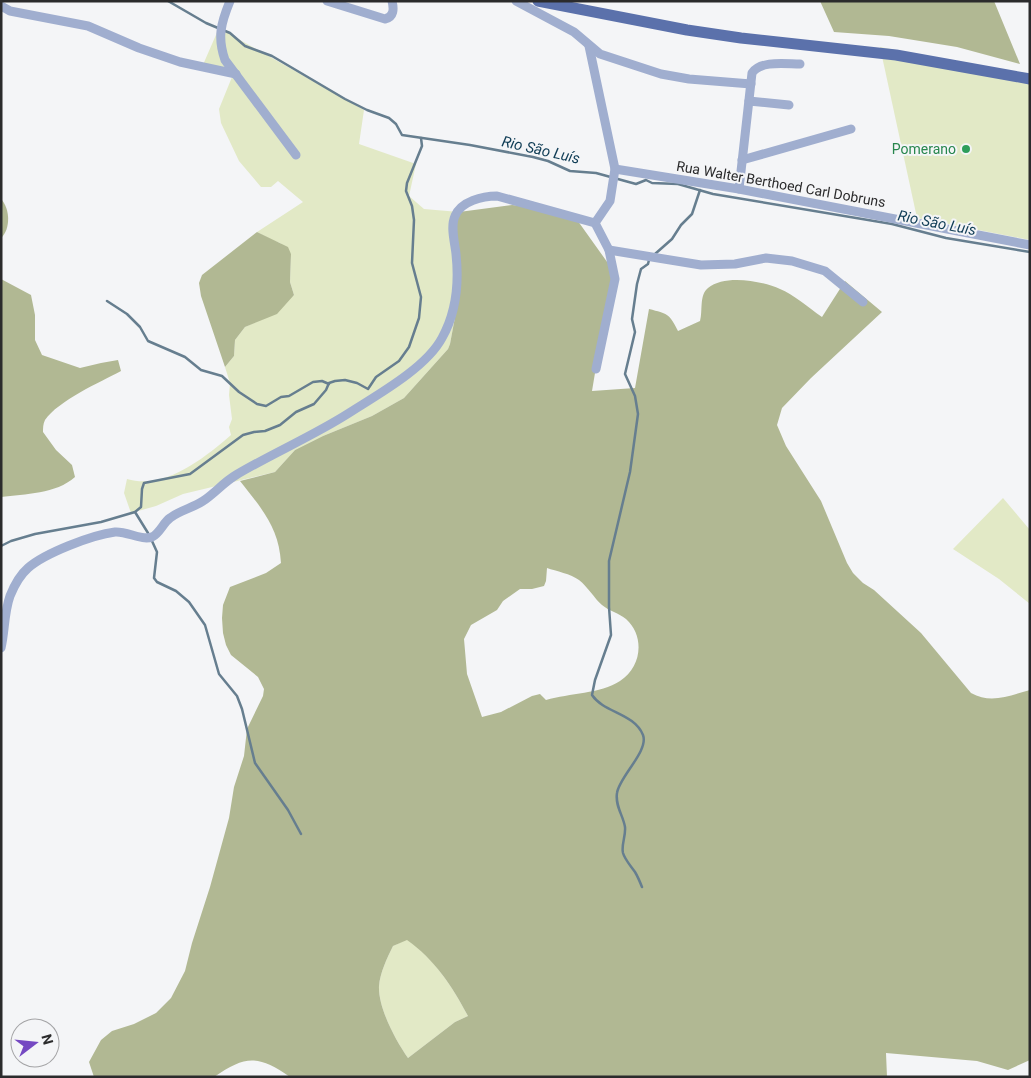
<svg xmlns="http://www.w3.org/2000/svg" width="1031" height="1078" viewBox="0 0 1031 1078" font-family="Roboto,sans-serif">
<rect width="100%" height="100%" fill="#f4f5f7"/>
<g fill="#e2e9c6">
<path d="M219 28 364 110 359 144 416 164 409 196 424 209 459 212 461 285 450 344 448 349 404 398 372 416 323 436 295 450 275 472 183 494 156 506 131 513 124 493 127 479C165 490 203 459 231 435L229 427 232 419 229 395 230 383 225 367 234 356 235 340 245 327 258 321 294 295 290 282 291 254 280 243 274 241 257 232 303 202 278 181 271 187H261L239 161 221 123 219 109 232 77 202 67Z"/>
<path d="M880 47 987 67 1030 79V240L917 218Z"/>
<path d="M1003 498 1030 530V604L999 579 953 549Z"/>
<path d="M407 939C435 960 452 986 468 1016L455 1022 408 1058C396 1041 378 1008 379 986 380 973 387 958 393 946Z"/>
</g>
<g fill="#b1b893" fill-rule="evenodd">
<path d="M820 1H994L1020 64 957 47 889 36 834 32Z"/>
<path d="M1 199C10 208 11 229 1 238Z"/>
<path d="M512 205 551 209 575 217 610 266 616 293 599 349 592 391 635 388 649 309C668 314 669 313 678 331L700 321C703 311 699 295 708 288 725 274 762 281 780 289 793 294 809 308 822 317L845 281 882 312 811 378 782 408 777 425 786 446 821 501 847 563 853 573 863 583 874 590 921 633 971 693C991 704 1008 696 1030 690V1060L1008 1070 977 1061 886 1053 887 1077H290C258 1055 246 1055 214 1077H94L89 1062 101 1040 112 1031 134 1024 156 1013 171 998 185 971 192 943 210 887 229 818 234 787 244 756 247 729 263 696 264 689 258 677 231 655 226 645 223 633 222 618 223 605 230 587 266 573 281 563C279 527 261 508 240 481L275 472 295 450 323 436 372 416 404 398 448 349 450 344 461 285 451 232 459 212ZM547 568C556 571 571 574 579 580 588 587 594 598 602 605 609 611 619 613 626 619 645 636 642 667 620 681 600 694 570 693 546 700L540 694 532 696 501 712 482 717 467 674 464 639 471 625 497 610 503 601 520 589H532L544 586 546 581ZM407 940C435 960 452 986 468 1016L455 1022 408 1058C396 1041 378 1008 379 986 380 973 387 958 393 946Z"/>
<path d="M257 232 288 247 291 254 290 282 294 295 277 314 245 327 235 340 234 356 225 367 201 296 199 283 202 275Z"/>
<path d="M1 279 31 295 35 315V340L42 355 80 368 101 363 118 360 121 371C100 382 58 401 45 420 43 424 43 428 43 432L56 450 72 465 75 477C56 494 25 494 1 497Z"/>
</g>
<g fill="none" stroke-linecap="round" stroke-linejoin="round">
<g stroke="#667e8f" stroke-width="2.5">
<path d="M168 1 206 23 230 33 245 46 272 56 345 99 367 110 389 118 396 124 402 135 470 145 533 157 548 161 570 171 596 173 636 184 646 180 652 183 678 184 713 194 892 224 946 238 1030 252"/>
<path d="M655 254 672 239 681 225 692 214 700 190"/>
<path d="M107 301 127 314 140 327 148 341 185 357 201 370 222 376 239 392 257 404 266 406 281 397 289 396 313 382 322 381 329 384"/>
<path d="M135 512 148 533"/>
<path d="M152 541 157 552 154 578 157 582 176 591 189 602 205 625 219 674 237 696 242 709 255 763 288 810 301 834"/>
<path d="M1 546 11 541 35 534 101 522 135 512 141 507 142 489 144 483 190 474 243 435 254 432 265 431 280 425 296 412 314 404 326 390 329 383 335 381 345 380 357 383 368 389 376 377 399 361 409 347 419 318 421 297 412 263 414 220 412 206 406 191 407 183 422 146 421 138"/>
<path d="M642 887C640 882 638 877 635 872 631 866 625 860 623 853 621 845 626 836 625 827 623 815 615 806 617 793 619 777 649 751 643 735 634 713 604 713 592 695L595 680 611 635 609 607V561L630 472 638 414 635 396 625 374 635 332 632 319 637 284 641 269 648 264 649 260"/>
</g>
<g stroke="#a0aecf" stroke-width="9">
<path d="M230 1C221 23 217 37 225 60L296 155"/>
<path d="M327 1 385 19C394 17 394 9 392 1"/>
<path d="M516 1 574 32 600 54 661 74 689 79 751 84"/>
<path d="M1 6 10 11 88 26 139 48 180 62 236 74"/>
<path d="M749 101 789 105"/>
<path d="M742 160 851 129"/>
<path d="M615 169 739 189 1030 245"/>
<path d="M739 189 752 73C761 60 786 64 800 64"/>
<path d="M595 223 609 250 615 279 596 369"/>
<path d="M609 250 701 265 735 264 766 258 792 261 825 271 863 302"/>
<path d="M1 648C5 631 4 613 10 596 14 586 20 575 28 568 45 553 92 535 115 532 127 531 142 541 152 537 160 533 163 523 170 518 180 510 193 508 203 501 215 493 224 482 236 475 273 453 313 436 349 413 377 395 426 368 442 338 456 313 459 282 456 254 455 243 450 227 455 216 461 201 483 196 497 196L595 223 610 201 615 169 589 46"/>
</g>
<path stroke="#5b71ab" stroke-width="11" d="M538 1 687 30 741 38 896 55 1030 79"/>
</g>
<circle fill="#2e9e5b" stroke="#f4f5f7" stroke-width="2" cx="966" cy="149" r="5"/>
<g text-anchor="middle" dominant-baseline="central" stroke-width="4" stroke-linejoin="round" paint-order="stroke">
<g font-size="14" fill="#27864d" stroke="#f4f5f7" text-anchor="end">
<text x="956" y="149">Pomerano</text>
</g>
<g font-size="14" fill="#2b2b2c" stroke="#f4f5f7">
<text transform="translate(781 184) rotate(10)">Rua Walter Berthoed Carl Dobruns</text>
</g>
<g font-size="15" font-style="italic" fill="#103d56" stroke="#f4f5f7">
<text transform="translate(541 150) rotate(13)">Rio São Luís</text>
<text transform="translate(937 223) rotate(11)">Rio São Luís</text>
</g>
</g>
<rect width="1031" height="1078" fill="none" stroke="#2b2b2c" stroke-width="5"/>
<g transform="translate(35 1043) rotate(74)"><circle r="24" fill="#f4f5f7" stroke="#a4a4a6"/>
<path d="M0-4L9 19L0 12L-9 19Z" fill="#7549c2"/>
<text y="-8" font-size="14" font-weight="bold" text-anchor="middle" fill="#2b2b2c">N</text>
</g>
</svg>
